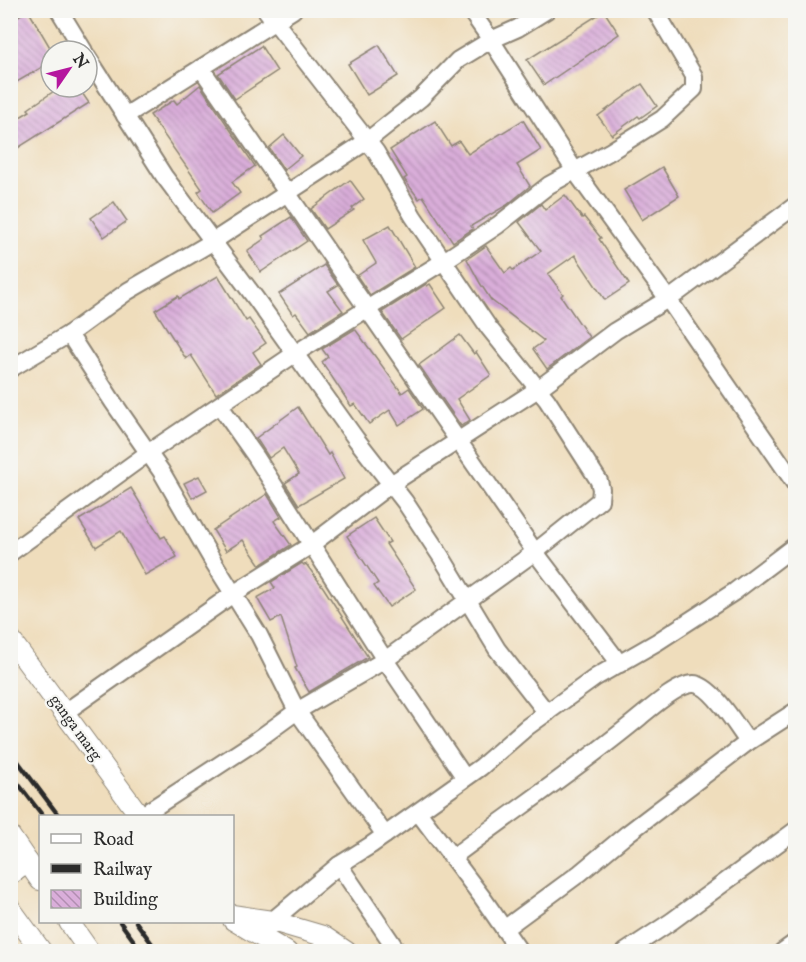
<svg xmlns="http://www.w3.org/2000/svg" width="806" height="962" viewBox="0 0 806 962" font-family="'IM FELL English',serif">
<defs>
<pattern id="building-back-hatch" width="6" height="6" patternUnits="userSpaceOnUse" patternTransform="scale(1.5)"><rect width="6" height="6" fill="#daaeda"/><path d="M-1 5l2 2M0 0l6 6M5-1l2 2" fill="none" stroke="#b18eb1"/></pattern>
</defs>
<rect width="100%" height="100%" fill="#f6f6f2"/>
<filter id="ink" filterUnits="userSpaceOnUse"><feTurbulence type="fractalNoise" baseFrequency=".0167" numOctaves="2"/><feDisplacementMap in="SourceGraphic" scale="12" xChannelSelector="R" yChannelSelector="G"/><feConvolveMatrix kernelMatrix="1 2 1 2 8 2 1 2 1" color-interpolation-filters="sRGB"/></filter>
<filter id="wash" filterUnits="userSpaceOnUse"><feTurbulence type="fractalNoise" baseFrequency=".008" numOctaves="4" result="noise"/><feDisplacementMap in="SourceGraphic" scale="24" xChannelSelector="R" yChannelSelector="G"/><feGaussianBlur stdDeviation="1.35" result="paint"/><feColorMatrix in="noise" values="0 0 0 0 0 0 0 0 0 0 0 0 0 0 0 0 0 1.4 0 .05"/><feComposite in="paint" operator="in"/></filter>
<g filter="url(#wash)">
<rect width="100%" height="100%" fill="#efddbc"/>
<g id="blocks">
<g fill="url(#building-back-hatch)">
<path d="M28 10 51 49V62L10 86V21Z"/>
<path d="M604 11 619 34 544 85 527 60Z"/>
<path d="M379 45 398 76 367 95 348 64Z"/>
<path d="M261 46 277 71 235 99 218 74Z"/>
<path d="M642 84 657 106 640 118 638 116 612 135 598 116Z"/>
<path d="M200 85 255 166 232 182 240 193 212 213 198 192 202 189 150 115 174 100 177 104Z"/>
<path d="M60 87H78L89 103 10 153V123L30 111 28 109Z"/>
<path d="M523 120 541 150 517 165 530 186 507 205 471 226 473 229 453 242 423 196 419 199 404 179 407 177 390 150 435 121 451 146 459 141 468 154Z"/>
<path d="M284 135 301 156 284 170 269 148Z"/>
<path d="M662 167 679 196 642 220 624 190Z"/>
<path d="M350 180 364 199 352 208 354 210 325 229 311 209Z"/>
<path d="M565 195 582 218 584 217 601 238 599 239 629 284 605 300 575 255 548 274 563 294 561 296 589 337 547 369 533 349 544 341 491 300 480 283 467 259 486 246 505 273 511 268 513 270 541 251 519 222 541 204 545 210Z"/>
<path d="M114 202 127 221 104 237 91 218Z"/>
<path d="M291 217 307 241 261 272 247 251 264 239 262 236Z"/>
<path d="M390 225 415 267 370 295 357 276 376 263 363 240Z"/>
<path d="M324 265 338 285 328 291 343 311 310 332 296 313 293 315 279 294Z"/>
<path d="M218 276 246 321 249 319 266 343 253 352 261 364 216 394 191 355 186 359 155 310 178 296 179 299Z"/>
<path d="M426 284 427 286 430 284 446 308 401 339 382 312Z"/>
<path d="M355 329 402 393 409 388 423 409 399 425 390 410 369 424 355 404 351 406 322 362 328 357 322 349Z"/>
<path d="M460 335 474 354 476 352 491 375 457 399 470 420 461 426 419 365Z"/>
<path d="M298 407 328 455 330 453 344 479 299 505 285 483 299 474 283 448 269 458 256 438Z"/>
<path d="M199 476 207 490 192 498 184 483Z"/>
<path d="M131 488 161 538 165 536 177 557 145 575 121 531 96 547 79 520Z"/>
<path d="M267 494 281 517 274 521 291 545 260 565 243 540 226 551 213 530Z"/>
<path d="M374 518 390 542 386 544 416 589 389 607 374 586 378 583 347 536Z"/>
<path d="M302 563 304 565 306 564 323 587 368 657 309 692 295 668 297 667 281 617 271 622 257 598 275 588 271 582Z"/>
</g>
</g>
</g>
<g filter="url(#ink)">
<use href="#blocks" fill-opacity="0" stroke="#8d8474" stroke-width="1.5"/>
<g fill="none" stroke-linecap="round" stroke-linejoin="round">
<defs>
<g id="minor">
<path d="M59 10 84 51"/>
<path d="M470 10 491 40 575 171 668 299 796 485"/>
<path d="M87 56 164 176 256 299 356 439 405 502 442 558 497 649 547 713"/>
<path d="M201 68 535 552 620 664"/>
<path d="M125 116 293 10"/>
<path d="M69 334 113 402 161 471 214 563 259 635 297 711 385 835"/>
<path d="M10 369 69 334 128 291 212 242 367 141 421 98 458 60 491 40 518 28 547 10"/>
<path d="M220 406 256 457 385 660 465 778"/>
<path d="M10 553 148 453 296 353 444 261 498 225 549 185 611 151 662 119 694 89V76L655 10"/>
<path d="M64 713 233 594 308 547 391 484 538 389 615 331 676 294 796 205"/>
<path d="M418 812 482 897 520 952"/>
<path d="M141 816 253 743 297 711 385 660 535 552 600 500 601 489 599 481 547 400 489 328 413 216 376 152 266 10"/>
<path d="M453 857C515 810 580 767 640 717 651 708 678 684 693 684 711 683 738 728 748 742L796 711"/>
<path d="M339 865 398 952"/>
<path d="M504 929 580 873 627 834 748 742"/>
<path d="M266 931 272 921 339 865 371 845 481 767 527 727 596 677 657 642 734 592 796 545"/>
<path d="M625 952 672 921 796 830"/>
<path d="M782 952 796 942"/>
</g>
<g id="tertiary">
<path d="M10 639 140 816"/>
<path d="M10 836 40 880"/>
<path d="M10 875 28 862"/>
<path d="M10 908 42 952"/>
<path d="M232 915 272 921 323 936 347 952"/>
<path d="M233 920 287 952"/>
<path d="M69 922 90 952"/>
</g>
</defs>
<use href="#minor" stroke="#8d8474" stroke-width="20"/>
<use href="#tertiary" stroke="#8d8474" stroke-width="22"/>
<use href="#minor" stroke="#fff" stroke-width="16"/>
<use href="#tertiary" stroke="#fff" stroke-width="20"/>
<g stroke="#2b2b2b" stroke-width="4.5">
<path d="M10 751 59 816"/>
<path d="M10 773 43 816"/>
<path d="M120 922 142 952"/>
<path d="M136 922 158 952"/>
</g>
</g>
</g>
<g text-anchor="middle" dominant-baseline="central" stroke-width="4.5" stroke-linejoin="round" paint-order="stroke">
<g font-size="16" fill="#2b2b2b" stroke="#f6f6f2">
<text transform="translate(75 728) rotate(54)">ganga marg</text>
</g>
</g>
<rect width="806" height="962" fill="none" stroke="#f6f6f2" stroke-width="36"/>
<rect x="39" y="815" width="195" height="108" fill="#f6f6f2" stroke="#a5a5a2" stroke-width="1.5"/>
<rect x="51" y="834" width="30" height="9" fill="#ffffff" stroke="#a5a5a2" stroke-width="1.5"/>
<text x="93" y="845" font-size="18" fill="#2b2b2b">Road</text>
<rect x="51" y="864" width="30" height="9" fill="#2b2b2b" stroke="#a5a5a2" stroke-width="1.5"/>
<text x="93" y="875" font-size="18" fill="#2b2b2b">Railway</text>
<rect x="51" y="890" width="30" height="18" fill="url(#building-back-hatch)" stroke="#a5a5a2" stroke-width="1.5"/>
<text x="93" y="905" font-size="18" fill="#2b2b2b">Building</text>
<g transform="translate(69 69) rotate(55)"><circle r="28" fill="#f6f6f2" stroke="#a5a5a2" stroke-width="1.5"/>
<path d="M0-4.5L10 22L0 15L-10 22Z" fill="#b5179e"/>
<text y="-9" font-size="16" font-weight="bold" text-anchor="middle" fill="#2b2b2b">N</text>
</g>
</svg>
